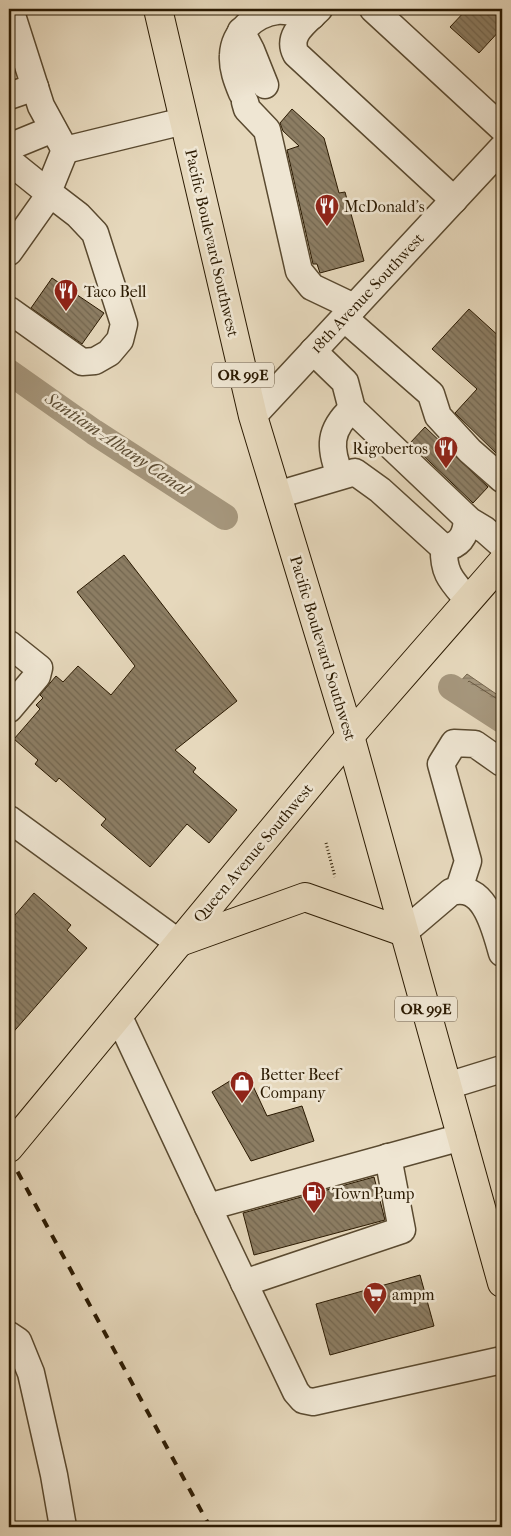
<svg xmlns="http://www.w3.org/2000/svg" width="511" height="1536" viewBox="0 0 511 1536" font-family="'IM FELL French Canon',serif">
<defs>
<pattern id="water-rules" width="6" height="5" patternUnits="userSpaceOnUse" patternTransform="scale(1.25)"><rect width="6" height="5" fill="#a6977d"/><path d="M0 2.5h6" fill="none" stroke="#877a64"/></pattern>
<pattern id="building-back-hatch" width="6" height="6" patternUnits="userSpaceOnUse" patternTransform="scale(1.25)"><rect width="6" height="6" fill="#8c7d63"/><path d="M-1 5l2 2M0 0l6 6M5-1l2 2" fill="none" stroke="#73664f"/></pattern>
</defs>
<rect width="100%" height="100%" fill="#e6d8bc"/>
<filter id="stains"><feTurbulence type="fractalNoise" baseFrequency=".004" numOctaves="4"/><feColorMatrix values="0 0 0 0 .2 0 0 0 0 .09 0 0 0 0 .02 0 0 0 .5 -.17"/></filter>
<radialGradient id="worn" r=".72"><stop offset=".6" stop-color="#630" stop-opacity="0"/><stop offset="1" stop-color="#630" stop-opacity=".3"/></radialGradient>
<path fill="url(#water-rules)" stroke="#75654c" d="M467 674 502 698V734L448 695Z"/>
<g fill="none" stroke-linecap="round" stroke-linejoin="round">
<g stroke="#685840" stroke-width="1">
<path d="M502 702 469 681 457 693 502 728"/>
<path d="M502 708 494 707 470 690 466 692 467 695 502 720"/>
</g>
<g stroke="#a6977d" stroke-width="26">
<path d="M9 372 94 432 225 517"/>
<path d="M451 687 502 720"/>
</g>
</g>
<g fill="url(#building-back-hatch)" stroke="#2b1a02">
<path d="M467 9H502V28L479 53 450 27Z"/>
<path d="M292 109 324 138 339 193 345 192 364 261 320 273 317 264H313L287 150 299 146 283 131 280 123Z"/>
<path d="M52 278 104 313 82 344 31 308Z"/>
<path d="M469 309 502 339 501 458 455 413 477 389 432 349Z"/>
<path d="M425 427 488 487 473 503 410 443Z"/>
<path d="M124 555 237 701 175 750 196 768 193 772 237 810 209 843 187 824 150 867 101 825 106 819 59 778 56 782 35 764 38 760 14 739 40 709 36 705 43 698 40 695 56 676 63 682 78 666 111 695 135 666 77 592Z"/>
<path d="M34 893 71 925 67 930 87 948 9 1037V922Z"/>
<path d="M246 1071 267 1116 302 1106 314 1141 251 1161 212 1092Z"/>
<path d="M374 1177 385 1220 254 1255 243 1213Z"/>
<path d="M420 1275 434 1326 330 1355 316 1304Z"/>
</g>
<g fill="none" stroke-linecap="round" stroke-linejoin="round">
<defs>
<g id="minor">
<path d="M10 9 41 106 65 150 184 121"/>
<path d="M319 9C306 22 286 35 296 54L454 200"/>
<path d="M373 9 502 128"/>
<path d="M241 31 251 50 265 85"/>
<path d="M242 93C237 81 232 68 233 55 234 32 255 14 277 11 288 10 301 14 312 16"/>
<path d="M9 96 35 87"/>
<path d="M245 102 247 109 267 130 299 271 312 287 354 307"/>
<path d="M9 147 53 129"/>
<path d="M9 161 50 194 9 252"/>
<path d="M9 310 82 362 95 361 109 353 120 340 124 324 95 233 78 215 48 192 65 150"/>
<path d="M344 318 431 394 438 416 470 451 502 479"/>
<path d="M313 351 345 382 352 409 470 521 485 530 502 545"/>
<path d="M253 416 502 148"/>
<path d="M340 475C329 447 329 430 352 409"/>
<path d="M277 495 355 472 380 490 444 548C461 545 466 535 467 519"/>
<path d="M444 548C443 574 452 581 468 600"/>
<path d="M9 644 39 668 37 676 9 709"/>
<path d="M9 819 179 943"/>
<path d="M459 889 468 861 441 764 454 743 475 744 502 763"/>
<path d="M404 932 451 892C485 882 495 929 502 953"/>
<path d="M119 1017 208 1207 462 1137"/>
<path d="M447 1086 502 1069"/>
<path d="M208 1207 296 1392 303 1400 313 1402 502 1360"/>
<path d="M244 1283 402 1230 388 1157"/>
<path d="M9 1335 18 1341 31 1373 54 1475 63 1527"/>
</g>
<g id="major">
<path d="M158 9 253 416 350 736 502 1283"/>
<path d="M180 942 305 897 404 932"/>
<path d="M9 1148 350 736 502 562"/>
</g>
</defs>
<use href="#minor" stroke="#5a4a30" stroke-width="29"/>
<use href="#major" stroke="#2b1a02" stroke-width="30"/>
<path stroke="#2b1a02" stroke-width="3" stroke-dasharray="1 2.5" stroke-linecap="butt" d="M326 843 335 877"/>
<use href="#minor" stroke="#efe6d3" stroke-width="26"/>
<use href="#major" stroke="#e6d8bc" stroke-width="28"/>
<path stroke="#2b1a02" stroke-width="4" stroke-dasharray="9 9" stroke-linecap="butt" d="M9 1156 210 1527"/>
</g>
<defs>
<symbol id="restaurant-pin" viewBox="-11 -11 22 30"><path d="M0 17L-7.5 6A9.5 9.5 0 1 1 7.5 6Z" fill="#8f2418" stroke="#efe6d3"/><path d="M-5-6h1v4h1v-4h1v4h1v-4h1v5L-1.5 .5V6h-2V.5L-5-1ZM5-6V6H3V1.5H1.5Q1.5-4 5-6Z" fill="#fff"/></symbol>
<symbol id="shop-pin" viewBox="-11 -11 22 30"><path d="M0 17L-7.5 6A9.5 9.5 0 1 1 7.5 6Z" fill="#8f2418" stroke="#efe6d3"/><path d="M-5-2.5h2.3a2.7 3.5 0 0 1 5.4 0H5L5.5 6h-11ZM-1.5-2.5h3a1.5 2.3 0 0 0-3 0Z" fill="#fff"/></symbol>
<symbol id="fuel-pin" viewBox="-11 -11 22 30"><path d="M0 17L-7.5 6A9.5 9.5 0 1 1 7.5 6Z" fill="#8f2418" stroke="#efe6d3"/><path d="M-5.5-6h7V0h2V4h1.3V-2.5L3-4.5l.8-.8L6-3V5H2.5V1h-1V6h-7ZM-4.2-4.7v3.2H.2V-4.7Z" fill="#fff"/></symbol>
<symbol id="supermarket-pin" viewBox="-11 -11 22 30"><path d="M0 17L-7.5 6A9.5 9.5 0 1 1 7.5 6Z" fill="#8f2418" stroke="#efe6d3"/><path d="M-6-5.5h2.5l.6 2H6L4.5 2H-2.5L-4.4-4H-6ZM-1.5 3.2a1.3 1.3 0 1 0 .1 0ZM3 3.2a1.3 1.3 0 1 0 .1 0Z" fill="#fff"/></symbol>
</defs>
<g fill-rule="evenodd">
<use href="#restaurant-pin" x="313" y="192" width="28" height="38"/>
<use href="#restaurant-pin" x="52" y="277" width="28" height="38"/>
<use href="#restaurant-pin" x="432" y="434" width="28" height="38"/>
<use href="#shop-pin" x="228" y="1069" width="28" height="38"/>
<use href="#fuel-pin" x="300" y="1179" width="28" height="38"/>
<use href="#supermarket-pin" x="361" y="1280" width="28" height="38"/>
</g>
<g text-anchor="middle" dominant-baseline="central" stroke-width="5" stroke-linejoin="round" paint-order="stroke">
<g fill="#efe6d3" stroke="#665741" stroke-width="1">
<rect x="212" y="362.5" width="62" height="25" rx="4"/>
<rect x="395" y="996.5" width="62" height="25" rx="4"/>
</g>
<g font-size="15" font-weight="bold" fill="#2b1a02">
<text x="243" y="375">OR 99E</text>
<text x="426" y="1009">OR 99E</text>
</g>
<g font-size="16" fill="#2b1a02" stroke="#efe6d3" text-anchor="start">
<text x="344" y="206">McDonald's</text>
<text x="84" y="291">Taco Bell</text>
<text x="428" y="448" text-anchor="end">Rigobertos</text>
<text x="260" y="1074">Better Beef<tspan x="260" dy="18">Company</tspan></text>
<text x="332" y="1193">Town Pump</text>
<text x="392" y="1294">ampm</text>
</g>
<g font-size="16" fill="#2b1a02" stroke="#efe6d3">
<text transform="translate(212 243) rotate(77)">Pacific Boulevard Southwest</text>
<text transform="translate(367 293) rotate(-47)">18th Avenue Southwest</text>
<text transform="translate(323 648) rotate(73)">Pacific Boulevard Southwest</text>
<text transform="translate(253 853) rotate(-50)">Queen Avenue Southwest</text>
</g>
<g font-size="18" font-style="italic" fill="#5c4c33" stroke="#efe6d3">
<text transform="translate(117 444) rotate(34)">Santiam-Albany Canal</text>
</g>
</g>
<rect width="511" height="1536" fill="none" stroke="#e6d8bc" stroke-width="30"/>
<rect x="10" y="10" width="491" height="1516" fill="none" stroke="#2b1a02" stroke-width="2.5"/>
<rect x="15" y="15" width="481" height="1506" fill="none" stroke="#2b1a02"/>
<rect width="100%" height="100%" filter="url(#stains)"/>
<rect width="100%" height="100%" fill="url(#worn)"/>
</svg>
